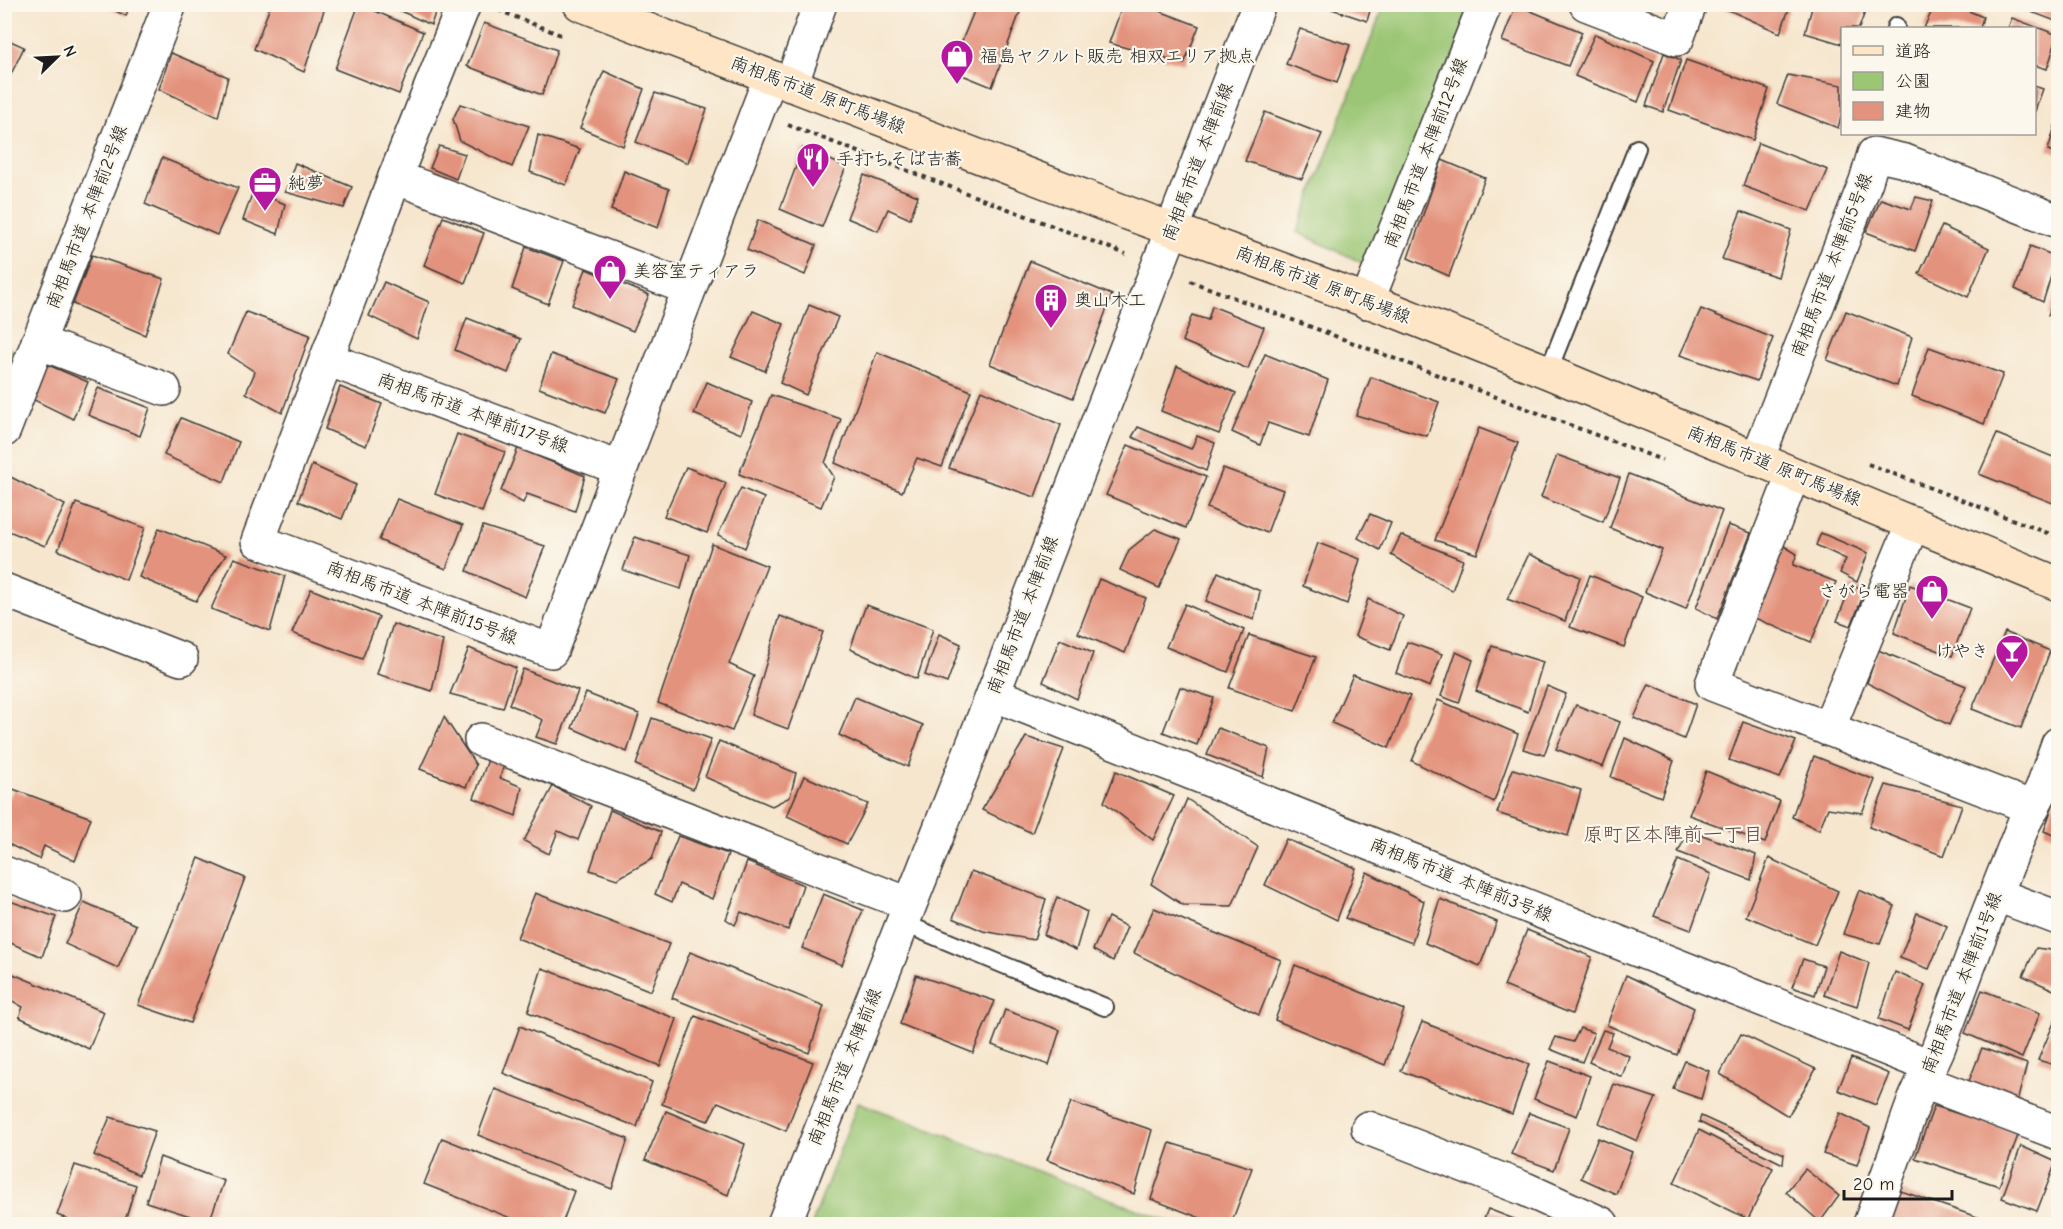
<svg xmlns="http://www.w3.org/2000/svg" width="2063" height="1229" viewBox="0 0 2063 1229" font-family="'Comic Neue','Klee One',sans-serif">
<rect width="100%" height="100%" fill="#fbf7ec"/>
<filter id="ink" filterUnits="userSpaceOnUse"><feTurbulence type="fractalNoise" baseFrequency=".0167" numOctaves="2"/><feDisplacementMap in="SourceGraphic" scale="12" xChannelSelector="R" yChannelSelector="G"/><feConvolveMatrix kernelMatrix="1 2 1 2 8 2 1 2 1" color-interpolation-filters="sRGB"/></filter>
<filter id="wash" filterUnits="userSpaceOnUse"><feTurbulence type="fractalNoise" baseFrequency=".008" numOctaves="4" result="noise"/><feDisplacementMap in="SourceGraphic" scale="24" xChannelSelector="R" yChannelSelector="G"/><feGaussianBlur stdDeviation="1.35" result="paint"/><feColorMatrix in="noise" values="0 0 0 0 0 0 0 0 0 0 0 0 0 0 0 0 0 1.4 0 .05"/><feComposite in="paint" operator="in"/></filter>
<g filter="url(#wash)">
<rect width="100%" height="100%" fill="#f6e6ce"/>
<g fill="#9bc674" stroke="#5c7148" stroke-width="1.5">
<path d="M1384 5H1474L1369 266 1297 232Z"/>
<path d="M5 346 20 354 5 388Z"/>
<path d="M858 1102 1175 1224H812Z"/>
</g>
<g id="blocks">
<g fill="#e3937d">
<path d="M101 4H130L126 16Z"/>
<path d="M271 4H326L304 72 254 49Z"/>
<path d="M359 4 423 32 399 94 335 69Z"/>
<path d="M395 4H438L431 25 394 8Z"/>
<path d="M977 4H1023L992 87 950 70Z"/>
<path d="M1123 4H1141L1199 26 1184 64 1109 43Z"/>
<path d="M1317 4H1372L1367 21Z"/>
<path d="M1715 4H1791L1780 33Z"/>
<path d="M1813 4H1848L1865 12 1859 28H1842V44L1805 33Z"/>
<path d="M1935 4H1952L1983 17 1980 28H1924Z"/>
<path d="M2058 4V22L2013 5V4Z"/>
<path d="M1516 5 1582 32 1568 66 1502 41Z"/>
<path d="M2012 18 2058 35 2047 69 2034 65V28H2008Z"/>
<path d="M484 23 557 50 542 95 467 66Z"/>
<path d="M1300 29 1350 45 1337 83 1286 64Z"/>
<path d="M1595 34 1654 61 1638 102 1575 76Z"/>
<path d="M4 38 24 47 4 89Z"/>
<path d="M171 53 228 77 218 117 159 89Z"/>
<path d="M1664 53 1681 60 1663 112 1646 106Z"/>
<path d="M1686 60 1769 89 1753 140 1669 110Z"/>
<path d="M604 71 644 89 623 146 580 128Z"/>
<path d="M1788 75 1842 85V114L1838 128 1777 104Z"/>
<path d="M2034 86 2043 89 2035 111H2034Z"/>
<path d="M655 93 707 109 688 163 636 142Z"/>
<path d="M460 104 529 126 512 167 460 141 453 119Z"/>
<path d="M1265 112 1322 134 1302 179 1245 161Z"/>
<path d="M2058 116V154L2048 150Z"/>
<path d="M538 135 580 149 566 185 530 172Z"/>
<path d="M1758 143 1828 170 1810 211 1743 186Z"/>
<path d="M439 146 465 154 456 179 430 168Z"/>
<path d="M803 148 846 167 822 227 780 209Z"/>
<path d="M162 158 238 188 217 235 145 204Z"/>
<path d="M1442 160 1485 178 1449 276 1408 258Z"/>
<path d="M295 163 352 187 344 208 285 192Z"/>
<path d="M624 171 669 189 658 228 611 210Z"/>
<path d="M864 175 918 196 910 219 888 209 878 231 847 218Z"/>
<path d="M253 191 285 204 278 234 243 220Z"/>
<path d="M1916 197 1933 201 1915 251 1866 232 1881 199 1911 209Z"/>
<path d="M1741 211 1791 230 1778 277 1722 259Z"/>
<path d="M443 217 484 233 465 283 424 265Z"/>
<path d="M758 220 816 245 805 275 747 250Z"/>
<path d="M1942 226 1989 248 1968 297 1919 274Z"/>
<path d="M2030 246 2057 257 2043 302 2015 289Z"/>
<path d="M526 247 564 261 548 304 512 289Z"/>
<path d="M92 255 164 279 145 335 73 304Z"/>
<path d="M1030 261 1112 295 1073 398 990 364Z"/>
<path d="M586 269 649 295 633 331 572 305Z"/>
<path d="M384 282 429 302 417 339 369 316Z"/>
<path d="M2058 288V319L2048 315Z"/>
<path d="M809 305 838 317 806 395 780 383Z"/>
<path d="M1212 306 1264 327 1248 369 1182 341 1192 315 1208 320Z"/>
<path d="M1701 309 1773 338 1757 381 1680 355Z"/>
<path d="M753 311 784 324 765 371 731 357Z"/>
<path d="M1846 311 1912 337 1897 386 1827 360Z"/>
<path d="M246 312 310 335 282 413 246 393 255 372 228 354Z"/>
<path d="M467 318 521 339 508 373 455 350Z"/>
<path d="M1929 347 2003 374 1984 424 1912 396Z"/>
<path d="M877 352 971 391 942 467 917 458 902 492 835 463Z"/>
<path d="M551 354 619 379 605 413 539 388Z"/>
<path d="M1265 354 1328 380 1309 437 1268 423 1260 445 1232 432Z"/>
<path d="M46 364 88 382 73 419 32 399Z"/>
<path d="M1177 366 1236 393 1219 434 1161 411Z"/>
<path d="M1371 377 1439 402 1427 436 1356 415Z"/>
<path d="M707 382 752 402 741 434 694 414Z"/>
<path d="M340 387 382 404 366 446 325 429Z"/>
<path d="M98 388 150 408 140 436 88 415Z"/>
<path d="M981 390 1061 425 1035 497 949 468Z"/>
<path d="M771 395 841 419 825 463 834 477 821 507 739 474Z"/>
<path d="M181 418 239 442 224 482 164 455Z"/>
<path d="M1138 427 1191 449 1197 436 1215 443 1206 471 1132 437Z"/>
<path d="M1479 428 1518 443 1477 554 1435 540Z"/>
<path d="M457 434 505 452 482 512 435 494Z"/>
<path d="M1997 434 2058 459V505L1979 474Z"/>
<path d="M1128 445 1206 477 1186 528 1106 495Z"/>
<path d="M518 448 585 476 575 511 527 494 523 503 501 491Z"/>
<path d="M1557 455 1620 478 1603 522 1541 497Z"/>
<path d="M312 465 356 485 342 519 298 501Z"/>
<path d="M686 467 726 483 707 533 664 516Z"/>
<path d="M1223 468 1283 490 1267 533 1207 508Z"/>
<path d="M5 474 65 505 45 546 4 529Z"/>
<path d="M1629 474 1722 511 1686 609 1645 592 1662 550 1610 528Z"/>
<path d="M741 488 764 498 745 548 718 535Z"/>
<path d="M397 499 463 525 446 569 379 540Z"/>
<path d="M76 503 145 528 126 580 58 550Z"/>
<path d="M1370 514 1391 523 1380 550 1358 538Z"/>
<path d="M1728 525 1751 533 1717 619 1696 608Z"/>
<path d="M483 526 545 546 525 597 467 571Z"/>
<path d="M159 528 226 555 196 601 139 577Z"/>
<path d="M1155 529 1181 539 1159 588 1120 570 1129 550Z"/>
<path d="M1821 533 1868 553 1857 582 1840 573 1846 559 1816 545Z"/>
<path d="M1401 535 1463 560 1452 591 1391 555Z"/>
<path d="M635 537 690 555 681 589 623 570Z"/>
<path d="M1318 543 1360 559 1347 604 1303 586Z"/>
<path d="M712 544 767 566 729 664 754 676 732 731 658 703Z"/>
<path d="M1784 546 1797 554 1793 565 1836 582 1811 642 1755 618Z"/>
<path d="M1529 554 1580 577 1565 621 1507 599Z"/>
<path d="M234 558 285 576 270 631 211 609Z"/>
<path d="M1218 572 1260 591 1254 620 1206 601Z"/>
<path d="M1590 575 1642 597 1624 647 1570 627Z"/>
<path d="M1099 579 1146 598 1125 653 1078 633Z"/>
<path d="M1851 585 1865 591 1851 626 1837 621Z"/>
<path d="M1910 585 1970 608 1952 656 1894 633Z"/>
<path d="M311 589 379 617 362 659 292 633Z"/>
<path d="M1368 599 1403 616 1390 650 1355 636Z"/>
<path d="M1185 604 1244 630 1228 672 1166 647Z"/>
<path d="M866 605 933 629 917 679 850 649Z"/>
<path d="M780 616 823 632 788 729 751 715Z"/>
<path d="M393 624 443 641 432 691 377 674Z"/>
<path d="M2005 632 2050 651 2021 728 1972 709Z"/>
<path d="M939 634 961 644 947 683 925 675Z"/>
<path d="M1249 635 1316 657 1295 711 1229 688Z"/>
<path d="M1060 639 1093 653 1077 699 1043 682Z"/>
<path d="M1407 642 1442 654 1430 687 1396 673Z"/>
<path d="M1492 646 1543 662 1528 712 1476 691Z"/>
<path d="M469 648 516 668 503 708 450 694Z"/>
<path d="M1878 650 1966 686 1949 725 1867 683Z"/>
<path d="M1456 652 1473 660 1459 703 1441 696Z"/>
<path d="M523 669 578 691 557 744 536 737 543 720 509 704Z"/>
<path d="M1353 675 1410 696 1389 748 1332 723Z"/>
<path d="M1649 684 1696 704 1684 739 1634 718Z"/>
<path d="M1547 686 1566 694 1544 755 1523 749Z"/>
<path d="M1180 687 1214 698 1197 745 1163 732Z"/>
<path d="M586 693 639 714 627 752 572 728Z"/>
<path d="M855 697 923 725 908 767 839 735Z"/>
<path d="M1438 700 1518 734 1494 802 1412 761Z"/>
<path d="M1576 705 1620 722 1603 767 1556 749Z"/>
<path d="M444 717 476 765 466 787 420 769Z"/>
<path d="M652 718 711 739 693 789 636 765Z"/>
<path d="M1743 722 1796 741 1780 778 1729 760Z"/>
<path d="M1218 728 1269 748 1263 777 1207 755Z"/>
<path d="M1026 737 1064 749 1032 833 982 810Z"/>
<path d="M1625 738 1674 761 1661 797 1611 777Z"/>
<path d="M719 741 796 773 790 797 772 806 705 777Z"/>
<path d="M1814 756 1875 780 1862 813 1828 808 1819 830 1792 817Z"/>
<path d="M489 757 504 765 500 778 522 787 516 816 474 798Z"/>
<path d="M1513 769 1581 790 1568 836 1497 813Z"/>
<path d="M1116 771 1174 796 1153 840 1104 802Z"/>
<path d="M1706 771 1780 801 1765 843 1689 815Z"/>
<path d="M804 776 868 804 847 844 787 816Z"/>
<path d="M1886 785 1962 805 1944 856 1869 827Z"/>
<path d="M553 786 591 806 578 840 558 831 549 854 524 841Z"/>
<path d="M13 789 91 818 75 861 44 846 39 859 4 842V809Z"/>
<path d="M2058 790V837L2044 831Z"/>
<path d="M1187 799 1258 847 1232 906 1183 905 1151 884Z"/>
<path d="M610 810 661 832 652 859 617 879 590 870Z"/>
<path d="M1689 830 1756 855 1751 880 1678 852Z"/>
<path d="M678 836 728 854 712 899 679 884 672 902 655 894Z"/>
<path d="M1286 839 1356 868 1337 920 1265 885Z"/>
<path d="M199 858 245 878 190 1023 138 1005Z"/>
<path d="M1769 858 1838 891 1815 945 1746 916Z"/>
<path d="M1678 860 1711 874 1691 930 1654 916Z"/>
<path d="M747 862 803 885 788 930 741 912 735 925 726 919Z"/>
<path d="M971 871 1046 899 1034 940 983 931 953 918Z"/>
<path d="M1367 872 1424 901 1412 943 1345 918Z"/>
<path d="M1859 890 1895 906 1880 944 1843 934Z"/>
<path d="M535 893 669 944 651 991 517 938Z"/>
<path d="M823 894 863 910 842 965 802 948Z"/>
<path d="M1057 897 1087 912 1076 950 1044 935Z"/>
<path d="M4 899 56 917 42 957 4 940Z"/>
<path d="M1440 899 1497 922 1480 966 1425 943Z"/>
<path d="M84 902 136 925 118 968 65 944Z"/>
<path d="M1154 908 1281 960 1259 1015 1134 953Z"/>
<path d="M1917 913 1947 926 1929 969 1900 958Z"/>
<path d="M1108 917 1127 927 1113 961 1093 950Z"/>
<path d="M1527 930 1592 957 1572 1014 1504 986Z"/>
<path d="M2036 948 2058 951V992L2023 976Z"/>
<path d="M1839 951 1869 963 1857 1006 1824 995Z"/>
<path d="M690 952 824 1006 809 1053 672 998Z"/>
<path d="M1803 959 1824 966 1815 995 1792 987Z"/>
<path d="M1295 965 1404 1010 1385 1065 1275 1020Z"/>
<path d="M542 968 677 1019 660 1066 528 1012Z"/>
<path d="M6 971 104 1012 89 1049 19 1017 23 1007 4 996Z"/>
<path d="M1895 972 1925 985 1908 1030 1879 1019Z"/>
<path d="M916 975 995 1001 973 1053 900 1024Z"/>
<path d="M1626 975 1694 1008 1677 1055 1607 1025Z"/>
<path d="M1982 990 2040 1013 2022 1058 1965 1033Z"/>
<path d="M1005 1010 1060 1030 1049 1065 992 1045Z"/>
<path d="M695 1016 813 1062 786 1131 718 1102 708 1121 662 1104Z"/>
<path d="M2056 1018 2058 1019V1066L2038 1060Z"/>
<path d="M1422 1022 1529 1064 1512 1114 1401 1071Z"/>
<path d="M520 1026 652 1082 637 1127 503 1073Z"/>
<path d="M1580 1028 1594 1033 1582 1062 1550 1049 1556 1037 1573 1042Z"/>
<path d="M1603 1030 1613 1033 1607 1047 1629 1056 1622 1077 1589 1062Z"/>
<path d="M1741 1034 1816 1069 1788 1116 1720 1074Z"/>
<path d="M1982 1048 2027 1064 2017 1102 1969 1081Z"/>
<path d="M1851 1058 1889 1074 1876 1105 1838 1090Z"/>
<path d="M1549 1061 1590 1076 1577 1116 1534 1099Z"/>
<path d="M1685 1061 1709 1071 1701 1099 1673 1089Z"/>
<path d="M1614 1084 1656 1098 1637 1141 1599 1123Z"/>
<path d="M495 1089 628 1139 612 1189 478 1135Z"/>
<path d="M1071 1102 1152 1130 1134 1194 1047 1160Z"/>
<path d="M1934 1106 2019 1133 1999 1186 1915 1158Z"/>
<path d="M666 1111 745 1144 728 1195 645 1160Z"/>
<path d="M1529 1113 1569 1128 1554 1170 1511 1154Z"/>
<path d="M1840 1113 1870 1128 1857 1165 1823 1154Z"/>
<path d="M1701 1116 1784 1154 1783 1164 1699 1122Z"/>
<path d="M110 1117 155 1131 139 1175 94 1155Z"/>
<path d="M1699 1130 1773 1168 1748 1219 1674 1183Z"/>
<path d="M442 1138 574 1191 562 1224H526L424 1184Z"/>
<path d="M1598 1138 1632 1152 1616 1194 1581 1178Z"/>
<path d="M1170 1143 1252 1168 1231 1224H1216L1151 1199Z"/>
<path d="M2021 1146 2056 1162 2037 1211 2002 1198Z"/>
<path d="M160 1157 224 1181 209 1222 146 1202Z"/>
<path d="M75 1165 136 1185 124 1224H80L57 1215Z"/>
<path d="M1805 1169 1839 1196 1820 1222 1786 1192Z"/>
<path d="M1898 1190 1980 1218 1977 1224H1883Z"/>
<path d="M1488 1209 1527 1224H1482Z"/>
</g>
</g>
</g>
<g filter="url(#ink)">
<use href="#blocks" fill-opacity="0" stroke="#3d3a37" stroke-width="1.5"/>
<g fill="none" stroke-linecap="round" stroke-linejoin="round">
<defs>
<g id="lane">
<path d="M1895 28 1896 26"/>
<path d="M1548 372 1637 148"/>
<path d="M903 923 1105 1007"/>
</g>
<g id="street">
<path d="M464 4 395 177 258 541 551 651 770 78"/>
<path d="M1586 4 1677 39 1690 4"/>
<path d="M791 85 820 4"/>
<path d="M395 177 688 288"/>
<path d="M1367 302 1485 4"/>
<path d="M38 342 164 389"/>
<path d="M327 359 619 468"/>
<path d="M4 430 170 4"/>
<path d="M1757 460 1866 181 1874 154 1905 161 2058 221"/>
<path d="M1793 475 1712 684 2033 808"/>
<path d="M4 590 181 659"/>
<path d="M993 694 1930 1066"/>
<path d="M1828 729 1913 523"/>
<path d="M481 740 909 904"/>
<path d="M4 873 65 896"/>
<path d="M1997 895 2058 918"/>
<path d="M1924 1082 2058 1133"/>
<path d="M1368 1128 1525 1189 1602 1224"/>
<path d="M784 1224 993 694 1259 4"/>
<path d="M1870 1224 1915 1099 1938 1049 1988 914 2024 823 2042 789 2058 744"/>
</g>
<path id="secondary" d="M580 4 1130 214 1395 311 1548 372 2058 584"/>
</defs>
<use href="#lane" stroke="#3d3a37" stroke-width="20"/>
<use href="#street" stroke="#3d3a37" stroke-width="36"/>
<use href="#secondary" stroke="#3d3a37" stroke-width="36"/>
<g stroke="#3d3a37" stroke-width="4" stroke-dasharray="4.5 4.5" stroke-linecap="butt">
<path d="M498 10 561 35"/>
<path d="M788 125 1126 254"/>
<path d="M1190 281 1662 460"/>
<path d="M1868 464 2058 537"/>
</g>
<use href="#lane" stroke="#fff" stroke-width="16"/>
<use href="#street" stroke="#fff" stroke-width="33"/>
<use href="#secondary" stroke="#fee5c5" stroke-width="33"/>
</g>
</g>
<defs>
<symbol id="shop-pin" viewBox="-11 -11 22 30"><path d="M0 17L-7.5 6A9.5 9.5 0 1 1 7.5 6Z" fill="#b5179e" stroke="#fbf7ec"/><path d="M-5-2.5h2.3a2.7 3.5 0 0 1 5.4 0H5L5.5 6h-11ZM-1.5-2.5h3a1.5 2.3 0 0 0-3 0Z" fill="#fff"/></symbol>
<symbol id="restaurant-pin" viewBox="-11 -11 22 30"><path d="M0 17L-7.5 6A9.5 9.5 0 1 1 7.5 6Z" fill="#b5179e" stroke="#fbf7ec"/><path d="M-5-6h1v4h1v-4h1v4h1v-4h1v5L-1.5 .5V6h-2V.5L-5-1ZM5-6V6H3V1.5H1.5Q1.5-4 5-6Z" fill="#fff"/></symbol>
<symbol id="office-pin" viewBox="-11 -11 22 30"><path d="M0 17L-7.5 6A9.5 9.5 0 1 1 7.5 6Z" fill="#b5179e" stroke="#fbf7ec"/><path d="M-6-3h4V-5.5h4V-3h4V5H-6ZM-1-4.5V-3h2v-1.5ZM-6 0V1H6V0Z" fill="#fff"/></symbol>
<symbol id="building-pin" viewBox="-11 -11 22 30"><path d="M0 17L-7.5 6A9.5 9.5 0 1 1 7.5 6Z" fill="#b5179e" stroke="#fbf7ec"/><path d="M-4-6H4V6H1V3H-1V6H-4ZM-2.5-4.3h1.7v1.8h-1.7ZM.8-4.3h1.7v1.8H.8ZM-2.5-1h1.7V.8h-1.7ZM.8-1h1.7V.8H.8Z" fill="#fff"/></symbol>
<symbol id="bar-pin" viewBox="-11 -11 22 30"><path d="M0 17L-7.5 6A9.5 9.5 0 1 1 7.5 6Z" fill="#b5179e" stroke="#fbf7ec"/><path d="M-6-5H6L.8 .8V4.5H3.5V6h-7V4.5H-.8V.8Z" fill="#fff"/></symbol>
</defs>
<g fill-rule="evenodd">
<use href="#shop-pin" x="938" y="37" width="38" height="52"/>
<use href="#restaurant-pin" x="794" y="140" width="38" height="52"/>
<use href="#office-pin" x="246" y="164" width="38" height="52"/>
<use href="#shop-pin" x="591" y="252" width="38" height="52"/>
<use href="#building-pin" x="1032" y="281" width="38" height="52"/>
<use href="#shop-pin" x="1913" y="572" width="38" height="52"/>
<use href="#bar-pin" x="1993" y="632" width="38" height="52"/>
</g>
<g text-anchor="middle" dominant-baseline="central" stroke-width="4.5" stroke-linejoin="round" paint-order="stroke">
<g font-size="18" fill="#1c1c1c" stroke="#fbf7ec" text-anchor="start">
<text x="980" y="56">福島ヤクルト販売 相双エリア拠点</text>
<text x="836" y="159">手打ちそば吉蕎</text>
<text x="288" y="183">純夢</text>
<text x="633" y="271">美容室ティアラ</text>
<text x="1074" y="300">奥山木工</text>
<text x="1909" y="591" text-anchor="end">さがら電器</text>
<text x="1989" y="651" text-anchor="end">けやき</text>
</g>
<g font-size="18" fill="#1c1c1c" stroke="#fbf7ec">
<text transform="translate(818 95) rotate(21)">南相馬市道 原町馬場線</text>
<text transform="translate(1426 153) rotate(-69)">南相馬市道 本陣前12号線</text>
<text transform="translate(1198 162) rotate(-69)">南相馬市道 本陣前線</text>
<text transform="translate(87 217) rotate(-69)">南相馬市道 本陣前2号線</text>
<text transform="translate(1832 265) rotate(-69)">南相馬市道 本陣前5号線</text>
<text transform="translate(1323 285) rotate(21)">南相馬市道 原町馬場線</text>
<text transform="translate(473 413) rotate(20)">南相馬市道 本陣前17号線</text>
<text transform="translate(1774 466) rotate(22)">南相馬市道 原町馬場線</text>
<text transform="translate(422 603) rotate(21)">南相馬市道 本陣前15号線</text>
<text transform="translate(1023 615) rotate(-69)">南相馬市道 本陣前線</text>
<text transform="translate(1461 880) rotate(22)">南相馬市道 本陣前3号線</text>
<text transform="translate(1962 983) rotate(-69)">南相馬市道 本陣前1号線</text>
<text transform="translate(845 1067) rotate(-68)">南相馬市道 本陣前線</text>
</g>
<g font-size="20" fill="#62463e" stroke="#fbf7ec">
<text x="1673" y="834">原町区本陣前一丁目</text>
</g>
</g>
<rect width="2063" height="1229" fill="none" stroke="#fbf7ec" stroke-width="24"/>
<rect x="1841" y="27" width="195" height="108" fill="#fbf7ec" stroke="#a29f99" stroke-width="1.5"/>
<rect x="1853" y="46" width="30" height="9" fill="#fee5c5" stroke="#a29f99" stroke-width="1.5"/>
<text x="1895" y="57" font-size="18" fill="#1c1c1c">道路</text>
<rect x="1853" y="72" width="30" height="18" fill="#9bc674" stroke="#a29f99" stroke-width="1.5"/>
<text x="1895" y="87" font-size="18" fill="#1c1c1c">公園</text>
<rect x="1853" y="102" width="30" height="18" fill="#e3937d" stroke="#a29f99" stroke-width="1.5"/>
<text x="1895" y="117" font-size="18" fill="#1c1c1c">建物</text>
<g transform="translate(57 57) rotate(66)" stroke="#fbf7ec" stroke-width="4.5" paint-order="stroke">
<path d="M0-4.5L10 22L0 15L-10 22Z" fill="#1c1c1c"/>
<text y="-9" font-size="16" font-weight="bold" text-anchor="middle" fill="#1c1c1c">N</text>
</g>
<path d="M1844 1190v9h108v-9" fill="none" stroke="#1c1c1c" stroke-width="3"/>
<text x="1853" y="1190" font-size="18" fill="#1c1c1c" stroke="#fbf7ec" stroke-width="4.5" paint-order="stroke">20 m</text>
</svg>
